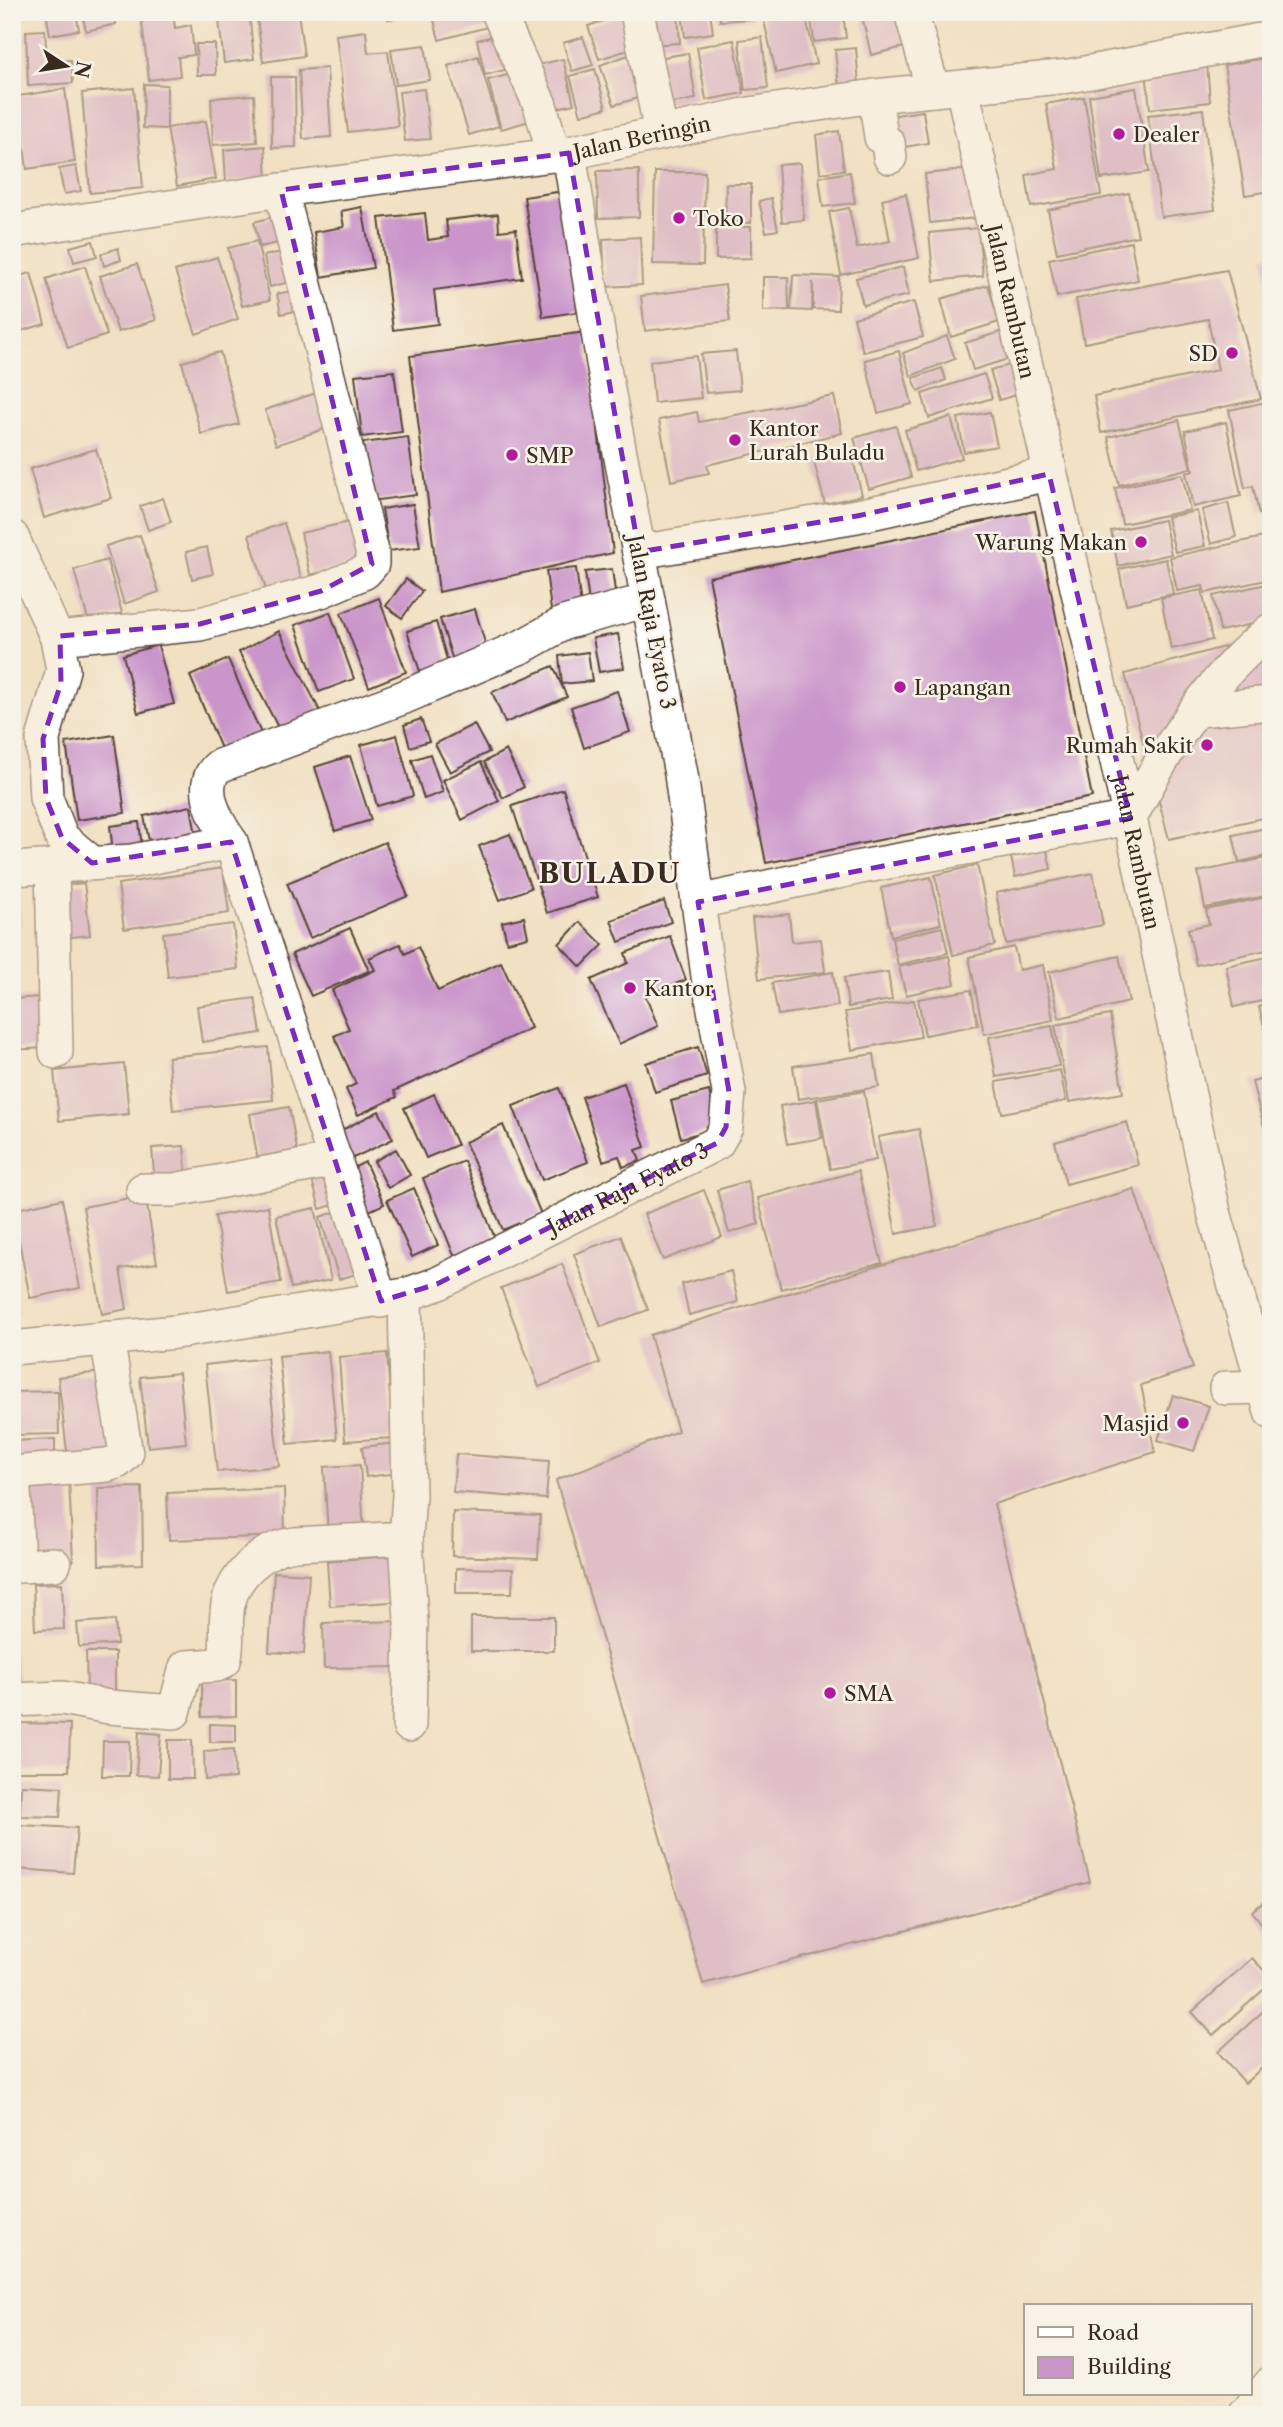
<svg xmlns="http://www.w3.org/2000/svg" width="1283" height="2427" viewBox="0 0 1283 2427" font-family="'Libre Caslon Text',serif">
<rect width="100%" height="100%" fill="#f7f3e8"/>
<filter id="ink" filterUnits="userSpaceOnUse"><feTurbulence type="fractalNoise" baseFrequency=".0143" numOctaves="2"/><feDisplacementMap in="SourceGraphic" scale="14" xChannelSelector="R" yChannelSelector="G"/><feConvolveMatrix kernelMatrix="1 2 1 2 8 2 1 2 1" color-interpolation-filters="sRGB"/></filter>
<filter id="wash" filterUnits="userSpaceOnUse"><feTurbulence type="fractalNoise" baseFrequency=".00686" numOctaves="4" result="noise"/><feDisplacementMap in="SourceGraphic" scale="28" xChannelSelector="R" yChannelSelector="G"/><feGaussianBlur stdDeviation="1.57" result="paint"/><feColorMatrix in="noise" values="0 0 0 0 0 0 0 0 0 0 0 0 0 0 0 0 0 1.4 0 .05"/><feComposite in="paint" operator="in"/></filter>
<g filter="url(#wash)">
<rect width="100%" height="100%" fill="#f1e0c2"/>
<g id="blocks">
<g fill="#ca95ca">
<path d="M46 12H76L79 30 50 35Z"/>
<path d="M82 12H114L116 24 86 31Z"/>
<path d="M159 12H173L175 28 191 25 194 55 178 57 180 76 149 80 141 15Z"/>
<path d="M218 12H249L254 59 224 63Z"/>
<path d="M256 12H298L304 56 263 62Z"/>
<path d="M387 12H421V14L388 19Z"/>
<path d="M432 12H487L491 26 439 40Z"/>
<path d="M646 12H678L680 43 648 45Z"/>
<path d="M682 12H710L713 33 685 37Z"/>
<path d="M720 12H752V19L720 21Z"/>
<path d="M762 12H805L816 64 776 73Z"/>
<path d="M810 12H843L846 38 814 42Z"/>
<path d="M861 12H900L908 46 871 55Z"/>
<path d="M627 13 638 47 599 59 588 26Z"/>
<path d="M45 30 47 61 71 60 73 83 28 86 26 31Z"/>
<path d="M366 31 368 53 388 51 398 126 348 132 336 35Z"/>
<path d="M508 33 516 67 485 75 477 40Z"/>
<path d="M583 37 593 65 572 71 563 43Z"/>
<path d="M762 37 768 88 745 90 739 40Z"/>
<path d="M734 40 744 93 706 100 697 47Z"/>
<path d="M196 44H215L216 75H197Z"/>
<path d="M425 45 430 80 396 85 391 49Z"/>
<path d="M856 48 859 85 839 88 835 50Z"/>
<path d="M634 53 648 95 614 105 600 65Z"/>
<path d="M688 53 696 99 666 104 658 58Z"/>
<path d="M478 56 499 126 469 135 448 66Z"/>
<path d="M1271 57V191L1245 195 1224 65Z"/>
<path d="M563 59 574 104 545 111 534 66Z"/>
<path d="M1207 64 1210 102 1150 109 1146 71Z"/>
<path d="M327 68 331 137 303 139 299 70Z"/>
<path d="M595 69 606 108 581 115 570 76Z"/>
<path d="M524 71 537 119 501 129 488 80Z"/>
<path d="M271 77H295L296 147 272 148Z"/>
<path d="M144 84 167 85V129L143 128Z"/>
<path d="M134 88 143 188 90 193 82 93Z"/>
<path d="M1136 88 1149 172 1101 179 1089 96Z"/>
<path d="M65 89 75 162 27 169 18 96Z"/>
<path d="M424 89 430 139 405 141 399 92Z"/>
<path d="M254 95 257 142 213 145 211 98Z"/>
<path d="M1084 97 1101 195 1031 207 1026 175 1057 169 1046 104Z"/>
<path d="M1203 109 1215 210 1161 217 1148 115Z"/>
<path d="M923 111 928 143 893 149 889 116Z"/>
<path d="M206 121 216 179 177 186 167 128Z"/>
<path d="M839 131 844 170 820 173 816 135Z"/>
<path d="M265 146 267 179 226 182 224 150Z"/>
<path d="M800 163 804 220 782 222 778 165Z"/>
<path d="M76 166 81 191 64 194 59 169Z"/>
<path d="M972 169 976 218 930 223 925 174Z"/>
<path d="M639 170V217L598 218 597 171Z"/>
<path d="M655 172H705L703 265 653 264Z"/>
<path d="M850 172 855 203 823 207 819 177Z"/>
<path d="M726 184H751V223L725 222Z"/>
<path d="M564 191 583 311 543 317 524 197Z"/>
<path d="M1129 193 1138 236 1057 253 1048 210Z"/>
<path d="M906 194 919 258 841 275 829 212 849 208 857 248 890 241 882 199Z"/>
<path d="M771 198 778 230 766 232 759 201Z"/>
<path d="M362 207 373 268 321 277 314 232 344 227 341 211Z"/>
<path d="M425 213 428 240 448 237 446 220 498 214 499 231 516 229 522 278 434 290 438 324 393 330 379 218Z"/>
<path d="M280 215 286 241 260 247 254 222Z"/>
<path d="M716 227H751V258L716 259Z"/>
<path d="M978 228 983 276 934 281 929 233Z"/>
<path d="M640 237 642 285 605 287 603 239Z"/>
<path d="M93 241 97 256 74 262 70 247Z"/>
<path d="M257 241 270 300 242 306 228 248Z"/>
<path d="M1131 242 1138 280 1057 297 1049 259Z"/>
<path d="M118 248 121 260 104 266 101 254Z"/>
<path d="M290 250 297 280 270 287 264 256Z"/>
<path d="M1271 254V287H1269L1264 256Z"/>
<path d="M217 257 238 319 196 334 175 271Z"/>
<path d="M137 264 156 320 118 332 100 276Z"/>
<path d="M85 266 107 335 68 348 46 279Z"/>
<path d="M903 267 909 295 863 305 856 278Z"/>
<path d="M1227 270 1261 399 1101 433 1094 396 1218 370 1208 319 1084 343 1076 299Z"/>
<path d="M31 273 45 324 21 331 12 299V278Z"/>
<path d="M793 275 839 277 838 310 813 309V282L812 311 791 310Z"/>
<path d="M763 277H788L789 310 763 311Z"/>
<path d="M725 285 730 321 645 331 641 296Z"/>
<path d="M988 285 999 322 951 337 941 299Z"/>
<path d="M296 290 300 310 281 314 277 294Z"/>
<path d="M914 302 923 337 863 352 854 318Z"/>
<path d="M1003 331 1011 358 973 370 965 343Z"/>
<path d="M586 332 613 553 439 592 410 356Z"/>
<path d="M947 336 955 359 911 376 903 353Z"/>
<path d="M736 351 740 390 706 393 701 354Z"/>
<path d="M899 351 912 404 878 413 865 360Z"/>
<path d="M220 352 239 424 201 434 182 362Z"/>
<path d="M696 356 701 398 654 403 650 361Z"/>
<path d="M1010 365 1019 394 999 400 990 370Z"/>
<path d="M942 368 946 380 918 391 913 378Z"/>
<path d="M394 371 402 432 362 437 355 375Z"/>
<path d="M984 374 992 398 929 418 922 394Z"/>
<path d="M322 391 333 426 276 445 265 410Z"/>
<path d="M834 396 842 433 707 465 709 473 671 481 659 420 697 412 699 422Z"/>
<path d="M1271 401V511L1259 514 1253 486 1245 488 1229 410Z"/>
<path d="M990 412 997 446 964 452 958 418Z"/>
<path d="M951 417 962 458 916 471 905 430Z"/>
<path d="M1179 420 1191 468 1119 485 1108 437Z"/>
<path d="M1226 422 1241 496 1193 507 1186 473 1193 471 1185 431Z"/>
<path d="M896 426 911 477 869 489 854 438Z"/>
<path d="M408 437 416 495 371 501 363 443Z"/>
<path d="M96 449 111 498 44 518 30 469Z"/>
<path d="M851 452 862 495 825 504 814 462Z"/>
<path d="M1182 474 1190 510 1122 524 1115 488Z"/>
<path d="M163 498 171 522 148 530 140 506Z"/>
<path d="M1228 503 1236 537 1211 544 1202 510Z"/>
<path d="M413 504 420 547 389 551 382 509Z"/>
<path d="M1035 511 1092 797 766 863 709 577Z"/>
<path d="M1197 511 1205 546 1175 552 1167 517Z"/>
<path d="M1164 520 1171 554 1118 566 1111 531Z"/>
<path d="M353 521 362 563 310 575 301 533Z"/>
<path d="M284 523 305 590 270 602 249 535Z"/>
<path d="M140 535 159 592 124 604 106 546Z"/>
<path d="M1268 536 1271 579 1205 593 1203 586 1177 591 1170 557Z"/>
<path d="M207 547 213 574 192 579 186 552Z"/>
<path d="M1166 559 1173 594 1126 604 1119 569Z"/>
<path d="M107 560 122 613 89 623 74 570Z"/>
<path d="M576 568 582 614 552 618 546 571Z"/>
<path d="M612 569 616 599 589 603 585 572Z"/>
<path d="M406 579 422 591 402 618 386 606Z"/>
<path d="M1271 583V620L1220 631 1213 596Z"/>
<path d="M1202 590 1212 640 1171 649 1161 598Z"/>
<path d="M379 598 406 672 369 687 341 613Z"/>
<path d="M475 609 488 653 454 664 440 619Z"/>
<path d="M330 612 354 679 319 692 295 625Z"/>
<path d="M436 622 450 670 422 678 407 631Z"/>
<path d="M279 631 320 711 281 733 239 652Z"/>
<path d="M618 634 624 668 599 672 593 638Z"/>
<path d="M1271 634V816L1169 839 1125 674Z"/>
<path d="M158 645 174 704 138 713 123 655Z"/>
<path d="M588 652 592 681 562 684 559 656Z"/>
<path d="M228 659 264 740 225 758 190 676Z"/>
<path d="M553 666 567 697 505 723 492 692Z"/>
<path d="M617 691 630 732 584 748 571 707Z"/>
<path d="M421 719 429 741 410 747 404 725Z"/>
<path d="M474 724 489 752 450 772 435 744Z"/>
<path d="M114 735 125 813 77 820 66 743Z"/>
<path d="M397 735 413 796 377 806 361 745Z"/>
<path d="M506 750 524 787 503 798 484 762Z"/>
<path d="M430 754 443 792 424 799 412 760Z"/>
<path d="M350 756 371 820 335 831 315 767Z"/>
<path d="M481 762 499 801 462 820 443 780Z"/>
<path d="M563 789 598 897 547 913 512 806Z"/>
<path d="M191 806 197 841 151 851 144 816Z"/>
<path d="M139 822 143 856 114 860 110 826Z"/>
<path d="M1271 827V855L1239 862 1233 835Z"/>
<path d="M510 834 531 888 500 900 479 846Z"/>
<path d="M385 842 408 896 310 938 287 883Z"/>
<path d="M1047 850 1051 869 1015 877 1011 857Z"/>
<path d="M1271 857V895L1205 908 1198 872Z"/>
<path d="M977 865 995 945 953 955 935 875Z"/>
<path d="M223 868 229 913 124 929 118 884Z"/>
<path d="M1093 873 1103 925 1006 944 996 893Z"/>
<path d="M931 877 941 924 891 936 881 888Z"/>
<path d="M84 883 90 935 63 938 57 886Z"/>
<path d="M1271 896V949L1196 965 1188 929 1209 924 1206 910Z"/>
<path d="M19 899 21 924 12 925V900Z"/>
<path d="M664 901 671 922 619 942 611 920Z"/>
<path d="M789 914 792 942 821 939 825 972 759 979 752 918Z"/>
<path d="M524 917 528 937 507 942 502 922Z"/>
<path d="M580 922 603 945 581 967 559 944Z"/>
<path d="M233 924 238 969 168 977 163 933Z"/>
<path d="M942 927 948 953 898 965 892 939Z"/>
<path d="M350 928 369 971 311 996 292 954Z"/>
<path d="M670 936 686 980 645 995 658 1026 619 1044 591 980 628 963 625 953Z"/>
<path d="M400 944 405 954 418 947 438 991 501 962 531 1028 394 1091 397 1097 358 1115 346 1089 356 1084 334 1036 349 1029 332 990 375 970 369 958Z"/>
<path d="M1014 947 1019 970 1043 965 1053 1020 984 1034 969 957Z"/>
<path d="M949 956 955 984 906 995 899 967Z"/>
<path d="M1119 956 1129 1002 1059 1018 1049 972Z"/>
<path d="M1267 957 1271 999 1234 1007 1226 966Z"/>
<path d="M833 972 838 1006 778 1015 772 983Z"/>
<path d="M888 972 892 1000 848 1007 844 978Z"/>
<path d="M971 990 978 1025 925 1035 918 999Z"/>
<path d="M40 997 43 1048 12 1050V999Z"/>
<path d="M255 998 261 1033 202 1042 197 1006Z"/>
<path d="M914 1000 921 1037 852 1050 845 1012Z"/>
<path d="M1271 1004V1037L1267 1038 1259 1007Z"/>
<path d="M1110 1015 1123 1093 1069 1102 1055 1025Z"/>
<path d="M1052 1026 1059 1066 996 1077 989 1037Z"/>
<path d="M268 1047 273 1100 173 1110 168 1057Z"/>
<path d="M698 1047 707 1076 655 1092 646 1063Z"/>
<path d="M874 1054 879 1087 798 1099 793 1066Z"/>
<path d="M124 1064 129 1114 59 1121 54 1071Z"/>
<path d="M1060 1070 1066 1101 1002 1113 996 1082Z"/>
<path d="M1271 1077V1125L1264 1127 1252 1082Z"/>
<path d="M624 1083 645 1147 636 1150 640 1161 623 1167 619 1156 603 1161 582 1097Z"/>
<path d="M559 1088 588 1162 542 1180 513 1106Z"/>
<path d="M709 1091 718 1128 681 1138 671 1101Z"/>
<path d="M864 1091 876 1160 830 1169 817 1099Z"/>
<path d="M434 1094 457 1145 426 1158 404 1108Z"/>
<path d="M816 1100 822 1138 787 1144 780 1106Z"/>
<path d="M289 1107 298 1155 258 1162 250 1114Z"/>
<path d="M379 1111 393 1139 347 1161 334 1134Z"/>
<path d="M1127 1122 1138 1165 1066 1184 1055 1142Z"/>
<path d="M503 1125 541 1214 503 1230 465 1142Z"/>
<path d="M919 1129 937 1226 896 1234 878 1137Z"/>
<path d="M184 1146 187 1184 155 1187 152 1148Z"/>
<path d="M396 1149 410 1175 388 1188 374 1161Z"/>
<path d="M464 1161 496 1241 455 1258 423 1178Z"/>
<path d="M365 1162 384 1204 365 1213 345 1172Z"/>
<path d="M334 1163 344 1202 320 1209 309 1169Z"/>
<path d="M858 1171 882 1263 781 1289 758 1198Z"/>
<path d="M747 1181 759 1224 729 1233 717 1190Z"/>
<path d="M414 1188 438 1245 412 1257 387 1200Z"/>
<path d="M1134 1189 1193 1368 1141 1385 1155 1452 994 1504 1090 1882 703 1984 556 1480 678 1431 650 1335Z"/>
<path d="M704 1190 722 1237 663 1260 644 1214Z"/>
<path d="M145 1195 157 1263 120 1269 127 1309 102 1314 83 1207Z"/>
<path d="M62 1199 80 1288 30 1298 13 1210Z"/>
<path d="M268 1206 281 1282 228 1291 215 1216Z"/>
<path d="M315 1208 331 1280 291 1288 276 1216Z"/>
<path d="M348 1208 366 1271 339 1279 320 1217Z"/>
<path d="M621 1236 648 1310 601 1327 574 1254Z"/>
<path d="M562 1264 600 1363 539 1387 501 1288Z"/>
<path d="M731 1271 738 1302 689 1315 682 1284Z"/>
<path d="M12 1276 19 1315 12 1316Z"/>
<path d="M328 1351 337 1439 288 1444 279 1356Z"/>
<path d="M387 1353 393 1438 345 1441 339 1357Z"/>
<path d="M267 1358 279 1466 217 1472 205 1365Z"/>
<path d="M110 1371 120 1454 68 1460 58 1377Z"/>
<path d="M179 1373 186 1443 148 1447 140 1377Z"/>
<path d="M58 1391 59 1434 12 1435V1392Z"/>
<path d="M1173 1395 1209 1406 1194 1451 1158 1440Z"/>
<path d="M55 1439V1470L12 1472V1441Z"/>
<path d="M404 1442 407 1472 366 1477 362 1447Z"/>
<path d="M456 1454 549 1461 546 1499 453 1492Z"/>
<path d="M360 1465 364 1533 328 1535 324 1467Z"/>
<path d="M69 1480 73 1561 27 1563 23 1483Z"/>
<path d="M142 1487 143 1564 99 1565 98 1488Z"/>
<path d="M284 1488 285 1536 169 1540 167 1493Z"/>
<path d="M453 1512 540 1515 538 1559 452 1556Z"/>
<path d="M404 1555 406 1601 330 1606 327 1561Z"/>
<path d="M456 1568 513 1569 512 1593H456Z"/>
<path d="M274 1572 309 1574 304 1654 269 1652Z"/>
<path d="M62 1583 64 1629 35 1630 33 1584Z"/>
<rect x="471" y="1617" width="83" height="34"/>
<path d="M115 1620 117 1644 79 1647 77 1623Z"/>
<path d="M404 1621 405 1667 324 1668 323 1623Z"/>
<path d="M12 1643 20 1689 12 1690Z"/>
<path d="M86 1652H115V1695L87 1696Z"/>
<path d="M236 1680V1716L202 1717V1681Z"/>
<path d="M14 1723 70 1724 69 1771H13Z"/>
<path d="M210 1724 236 1725V1742H210Z"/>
<path d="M139 1732 161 1734 158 1776 136 1775Z"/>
<path d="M168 1740H192L193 1779H168Z"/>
<path d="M103 1741H130L129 1776H102Z"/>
<path d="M234 1749 235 1778 205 1780 204 1751Z"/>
<path d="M21 1785 62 1787 60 1817 20 1816Z"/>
<path d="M19 1825 77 1828 73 1873 16 1869Z"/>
<path d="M1271 1897V1936L1252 1911Z"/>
<path d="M1252 1958 1271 1978V1983L1213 2035 1192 2012Z"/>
<path d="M1271 2004V2060L1245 2083 1218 2052Z"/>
</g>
</g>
</g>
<g filter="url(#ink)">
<use href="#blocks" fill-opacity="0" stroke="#564537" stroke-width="2"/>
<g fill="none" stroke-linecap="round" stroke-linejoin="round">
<defs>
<g id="minor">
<path d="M498 12 540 105 554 155"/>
<path d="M637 12 661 133"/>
<path d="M911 12 933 90"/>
<path id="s1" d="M962 88 1130 818 1214 1212 1271 1412"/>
<path d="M875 96 881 137 888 143 890 157"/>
<path id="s2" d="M12 231 281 190 569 153 749 114 875 96 1069 76 1271 38"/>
<path d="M12 537 57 638"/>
<path d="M639 552 857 516 1049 474"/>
<path d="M1198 710 1271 703"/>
<path d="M231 842C218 824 195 785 219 766L402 698 523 646 564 623 648 600"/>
<path d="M92 863 62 838 46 798 43 739 63 670 57 638 200 624 321 591 365 572 372 564V551L281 190"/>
<path d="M52 866 56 1052"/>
<path d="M12 869 132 861 231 842 381 1301"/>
<path d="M698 902 861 867 1130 818C1165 750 1210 678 1271 630"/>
<path d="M143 1190H174L336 1160"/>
<path id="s3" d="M12 1348 176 1332 405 1295 437 1284 717 1143 726 1127 729 1092 708 976 681 774 603 363 569 153"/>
<path d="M1226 1388 1263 1387"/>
<path d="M12 1473 107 1465 117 1462 126 1454 107 1338"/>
<path d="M13 1473 18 1562 21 1566 54 1564"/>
<path d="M406 1538 411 1622 409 1725"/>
<path d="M12 1700 62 1698 109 1707 174 1712 186 1667 217 1665 224 1661C229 1644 225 1629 227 1612 230 1577 262 1548 295 1544L406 1538 409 1496 405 1295"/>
<path d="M1245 2415 1271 2383"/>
</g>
</defs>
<use href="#minor" stroke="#564537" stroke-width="36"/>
<use href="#minor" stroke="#fff" stroke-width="33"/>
</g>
</g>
<path d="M0 0H1283V2427H0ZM569 153 639 552 857 516 1049 474 1130 818 698 902 729 1092 726 1127 717 1143 437 1284 381 1301 231 842 92 863 62 838 46 798 43 739 61 683 60 636 200 624 321 591 372 564 281 190Z" fill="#f1e0c2" fill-opacity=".55" fill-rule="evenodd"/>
<path fill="none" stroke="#7b2cbf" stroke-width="5" stroke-dasharray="14 9" stroke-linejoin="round" d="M569 153 639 552 857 516 1049 474 1130 818 698 902 729 1092 726 1127 717 1143 437 1284 381 1301 231 842 92 863 62 838 46 798 43 739 61 683 60 636 200 624 321 591 372 564 281 190Z"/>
<g fill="#b5179e" stroke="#f7f3e8" stroke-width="2.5">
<circle cx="1119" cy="134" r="7"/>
<circle cx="679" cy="218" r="7"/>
<circle cx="1232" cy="353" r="7"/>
<circle cx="735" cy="440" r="7"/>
<circle cx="512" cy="455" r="7"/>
<circle cx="1141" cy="542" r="7"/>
<circle cx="900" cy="687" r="7"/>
<circle cx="1207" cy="745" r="7"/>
<circle cx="630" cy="988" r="7"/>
<circle cx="1183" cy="1423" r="7"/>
<circle cx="830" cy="1693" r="7"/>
</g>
<g text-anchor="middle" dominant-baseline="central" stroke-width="5" stroke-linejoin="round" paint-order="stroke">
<g font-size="21" fill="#3b2a1e" stroke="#f7f3e8" text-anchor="start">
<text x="1133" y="134">Dealer</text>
<text x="693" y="218">Toko</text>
<text x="1218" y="353" text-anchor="end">SD</text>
<text x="749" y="428">Kantor<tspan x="749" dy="24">Lurah Buladu</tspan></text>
<text x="526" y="455">SMP</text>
<text x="1127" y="542" text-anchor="end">Warung Makan</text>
<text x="914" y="687">Lapangan</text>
<text x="1193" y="745" text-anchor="end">Rumah Sakit</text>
<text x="644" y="988">Kantor</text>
<text x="1169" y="1423" text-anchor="end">Masjid</text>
<text x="844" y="1693">SMA</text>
</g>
<g font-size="21" fill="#3b2a1e" stroke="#f7f3e8">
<text stroke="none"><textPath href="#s2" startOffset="637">Jalan Beringin</textPath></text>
<text stroke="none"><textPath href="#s1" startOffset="219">Jalan Rambutan</textPath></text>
<text transform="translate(652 622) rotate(79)">Jalan Raja Eyato 3</text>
<text stroke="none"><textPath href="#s1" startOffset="784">Jalan Rambutan</textPath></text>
<text stroke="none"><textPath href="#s3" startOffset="644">Jalan Raja Eyato 3</textPath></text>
</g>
<g font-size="28" font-weight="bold" letter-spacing="2" fill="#3b2a1e" stroke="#f7f3e8">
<text x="610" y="873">BULADU</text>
</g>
</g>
<rect width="1283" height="2427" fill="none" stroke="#f7f3e8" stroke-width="42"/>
<rect x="1024" y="2304" width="228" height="91" fill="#f7f3e8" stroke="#aca397" stroke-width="2"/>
<rect x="1038" y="2327" width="35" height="10" fill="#ffffff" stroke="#aca397" stroke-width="2"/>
<text x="1087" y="2340" font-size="21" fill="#3b2a1e">Road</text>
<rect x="1038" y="2357" width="35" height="21" fill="#ca95ca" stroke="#aca397" stroke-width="2"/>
<text x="1087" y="2374" font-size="21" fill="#3b2a1e">Building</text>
<g transform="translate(66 66) rotate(102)" stroke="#f7f3e8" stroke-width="5" paint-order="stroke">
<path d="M0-5L12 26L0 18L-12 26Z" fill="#3b2a1e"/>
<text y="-10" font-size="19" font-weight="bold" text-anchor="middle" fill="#3b2a1e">N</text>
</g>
</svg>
